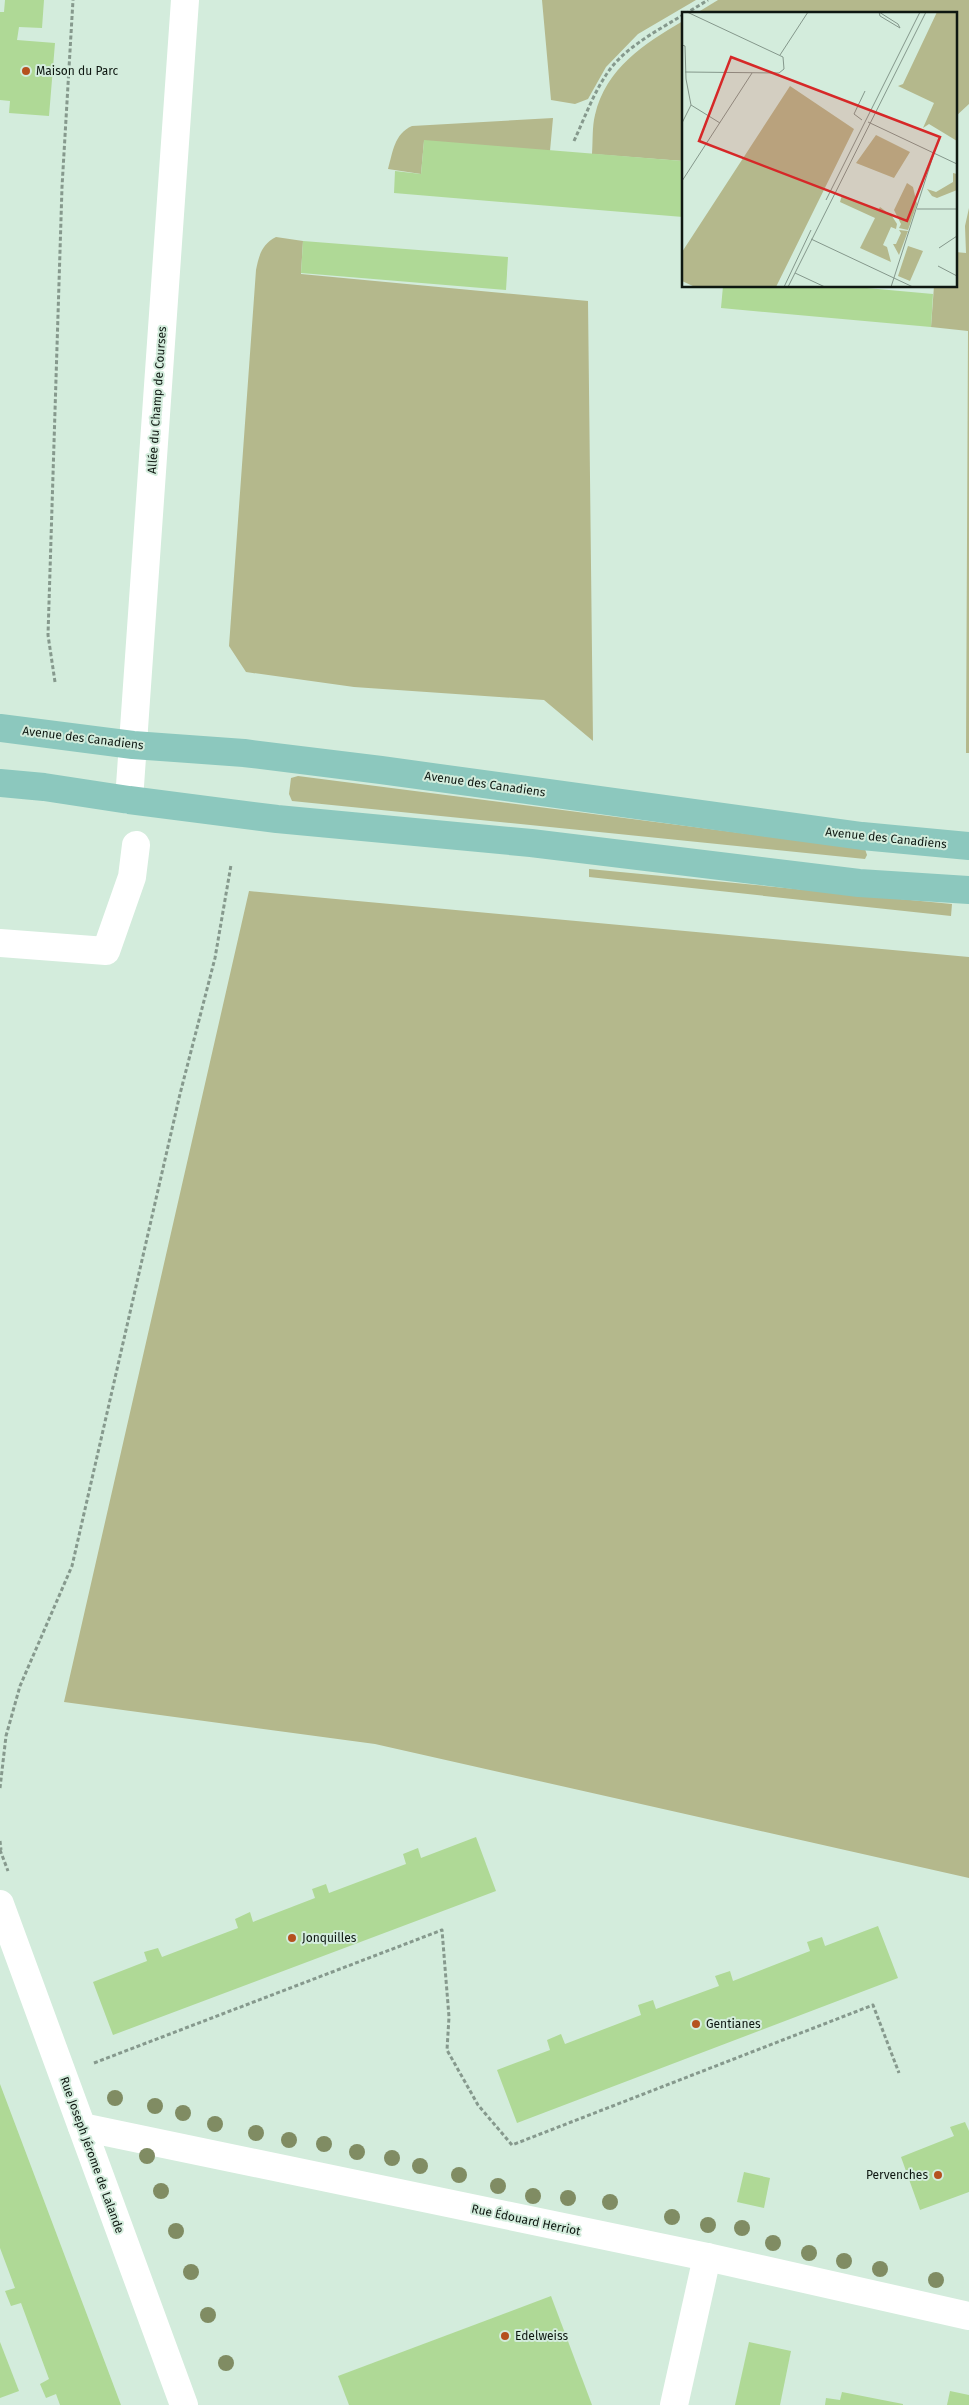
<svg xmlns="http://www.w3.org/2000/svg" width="969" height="2405" viewBox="0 0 969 2405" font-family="'Fira Sans',sans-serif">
<rect width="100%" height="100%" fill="#d3ecdc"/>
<g fill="#b4b88c">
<path d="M542 0H696L638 34 606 67 588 99 575 104 551 100Z"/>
<path d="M718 0H969V104L955 117V14H695Z"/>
<path d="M683 21V161L592 154C593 141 592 127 595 115 605 69 645 43 683 21Z"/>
<path d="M553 118 550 151 424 141 421 174 388 169C393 152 394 134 412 126Z"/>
<path d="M969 208V753H966L968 331 931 327 934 286H955V252L966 253 965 226Z"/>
<path d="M276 237 303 241 301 274 588 301 593 741 544 700 354 687 246 672 229 646 256 270C259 255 262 244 276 237Z"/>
<path d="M298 776 865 849 867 855 865 859 292 801 289 794 291 778Z"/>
<path d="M589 869 952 904 951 916 589 877Z"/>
<path d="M249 891 969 957V1878L375 1744 64 1702Z"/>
</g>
<g fill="#afd996">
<path d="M5 0H44L42 28 19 27 17 40 55 43 49 116 9 113 10 101 0 100V12H4Z"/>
<path d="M424 140 683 161V217L394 193 395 171 421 174Z"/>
<path d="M303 241 508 257 506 290 301 273Z"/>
<path d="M723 286H845L933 294 931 327 721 308Z"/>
<path d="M476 1837 496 1891 113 2035 93 1982 147 1961 144 1952 158 1948 162 1957 238 1928 235 1919 250 1912 253 1922 315 1898 312 1889 326 1884 329 1893 406 1864 403 1854 418 1848 421 1858Z"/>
<path d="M878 1926 898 1978 517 2123 497 2070 550 2050 547 2040 561 2034 565 2044 641 2015 638 2005 653 2000 656 2009 719 1986 715 1976 730 1971 733 1981 810 1951 807 1942 822 1937 825 1946Z"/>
<path d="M0 2084 121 2405H60L56 2394 46 2398 40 2384 49 2379 21 2303 11 2306 5 2291 15 2288 0 2248Z"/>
<path d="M965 2122 969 2131V2192L920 2210 901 2157 954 2136 950 2127Z"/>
<path d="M744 2172 770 2178 764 2208 737 2202Z"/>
<path d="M551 2296 592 2405H349L338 2376Z"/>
<path d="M0 2342 19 2391 0 2398Z"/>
<path d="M749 2342 791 2351 780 2405H735Z"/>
<path d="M950 2391 969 2395V2405H947Z"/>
<path d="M842 2392 903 2404V2405H825L826 2398 840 2400Z"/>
</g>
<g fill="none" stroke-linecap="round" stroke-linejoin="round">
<g stroke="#86998d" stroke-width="3" stroke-dasharray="4 2.5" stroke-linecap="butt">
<path d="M685 14 708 0"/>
<path d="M574 141C586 115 597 83 616 62 635 42 660 29 683 15"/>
<path d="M55 682 48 635 62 187 73 0"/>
<path d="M0 1788 6 1736 20 1686 72 1566 180 1094 215 958 231 865"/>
<path d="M0 1841 1 1850"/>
<path d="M0 1850 8 1871"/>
<path d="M94 2063 442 1930 449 2017 447 2050 478 2105 512 2145 873 2005 899 2073"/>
</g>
<g stroke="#fff" stroke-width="28">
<path d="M129 800 185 0"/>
<path d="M0 943 106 951 132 877 136 845"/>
<path d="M0 1904 184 2405"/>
<path d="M82 2127 707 2257 969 2316"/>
<path d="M674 2405 707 2257"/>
</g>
<g stroke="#8cc8be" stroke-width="28">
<path d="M0 728 133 745 244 753 381 770 862 836 969 846"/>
<path d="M0 783 44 787 129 800 277 819 531 843 859 883 969 890"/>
</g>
</g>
<g fill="#808c63">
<circle cx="115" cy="2098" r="8"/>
<circle cx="155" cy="2106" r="8"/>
<circle cx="183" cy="2113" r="8"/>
<circle cx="215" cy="2124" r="8"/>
<circle cx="256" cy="2133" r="8"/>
<circle cx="289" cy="2140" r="8"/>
<circle cx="324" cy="2144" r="8"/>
<circle cx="357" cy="2152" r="8"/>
<circle cx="147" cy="2156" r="8"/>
<circle cx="392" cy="2158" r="8"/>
<circle cx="420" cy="2166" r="8"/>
<circle cx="459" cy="2175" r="8"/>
<circle cx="498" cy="2186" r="8"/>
<circle cx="161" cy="2191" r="8"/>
<circle cx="533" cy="2196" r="8"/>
<circle cx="568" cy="2198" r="8"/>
<circle cx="610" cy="2202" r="8"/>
<circle cx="672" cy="2217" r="8"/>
<circle cx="708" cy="2225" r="8"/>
<circle cx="742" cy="2228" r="8"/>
<circle cx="176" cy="2231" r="8"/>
<circle cx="773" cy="2243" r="8"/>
<circle cx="809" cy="2253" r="8"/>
<circle cx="844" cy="2261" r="8"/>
<circle cx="880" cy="2269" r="8"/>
<circle cx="191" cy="2272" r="8"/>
<circle cx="936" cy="2280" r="8"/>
<circle cx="208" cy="2315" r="8"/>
<circle cx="226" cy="2363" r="8"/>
</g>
<g fill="#b5511e" stroke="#d3ecdc" stroke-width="2">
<circle cx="26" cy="71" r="5"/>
<circle cx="292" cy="1938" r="5"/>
<circle cx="696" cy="2024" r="5"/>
<circle cx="938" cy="2175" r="5"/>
<circle cx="505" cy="2336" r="5"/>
</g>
<g text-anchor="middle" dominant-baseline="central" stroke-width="4" stroke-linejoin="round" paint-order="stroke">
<g font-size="12" fill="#0e1711" stroke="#d3ecdc" text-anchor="start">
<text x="36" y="71">Maison du Parc</text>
<text x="302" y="1938">Jonquilles</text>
<text x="706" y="2024">Gentianes</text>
<text x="928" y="2175" text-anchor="end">Pervenches</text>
<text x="515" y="2336">Edelweiss</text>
</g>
<g font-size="12" fill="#0e1711" stroke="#d3ecdc">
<text transform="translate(157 400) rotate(-86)">Allée du Champ de Courses</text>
<text transform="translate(83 738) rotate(7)">Avenue des Canadiens</text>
<text transform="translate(485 784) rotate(8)">Avenue des Canadiens</text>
<text transform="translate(886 838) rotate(6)">Avenue des Canadiens</text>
<text transform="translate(92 2155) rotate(70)">Rue Joseph Jérome de Lalande</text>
<text transform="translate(526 2220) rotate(12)">Rue Édouard Herriot</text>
</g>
</g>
<g transform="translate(682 12)">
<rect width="275" height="275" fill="#d3ecdc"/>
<path d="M255 0H275V129L247 112 241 116 252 91 216 74 221 72ZM108 74 172 117 94 275H13L0 269V240ZM194 123 228 140 212 166 174 151ZM271 161 275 162V178L255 186 250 184 245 177 254 180 271 170ZM225 171 231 175 235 192 226 218 217 216 219 212 212 198ZM160 183 196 198 198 195 210 204 215 212 214 217 209 215 201 233 205 235 209 250 178 236 193 206 158 190ZM217 218 226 219 217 243 211 232H214L219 221ZM226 234 241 239 228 269 216 264Z" fill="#b4b88c"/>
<path fill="none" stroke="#84978b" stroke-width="1" d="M197 0 216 12 218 16 198 4ZM0 33 3 34 4 67 9 93 0 111M98 43 126 0M3 60 97 61 102 57 101 45 5 0M9 93 38 111M180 108 172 102 183 79M186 110 275 152M0 169 70 61M144 188 238 0M235 197H275M129 227 231 275M257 236 275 224M256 254 275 264M113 261 143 275M102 275 129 218M106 275 244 0M209 275 252 141"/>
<path fill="#d62828" fill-opacity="0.15" stroke="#d62828" stroke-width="2.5" d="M49 45 258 125 225 209 17 129Z"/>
<rect width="275" height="275" fill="none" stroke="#0e1711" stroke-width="2.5"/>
</g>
</svg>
